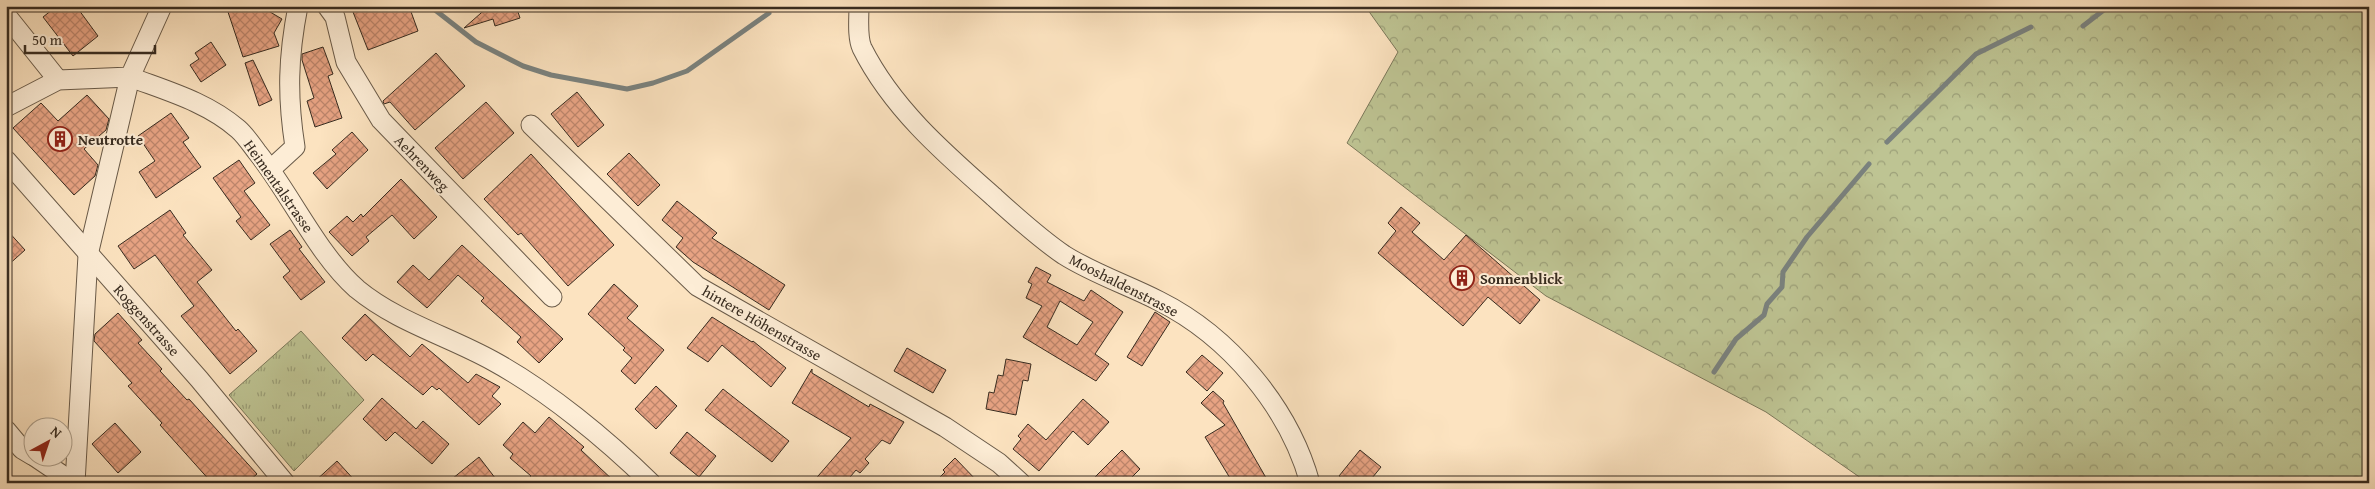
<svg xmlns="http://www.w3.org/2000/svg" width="2375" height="489" viewBox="0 0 2375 489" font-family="'Gentium Book Plus',serif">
<defs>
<pattern id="grass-tufts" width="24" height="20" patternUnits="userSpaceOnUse" patternTransform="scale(1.25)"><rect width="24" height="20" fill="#bec493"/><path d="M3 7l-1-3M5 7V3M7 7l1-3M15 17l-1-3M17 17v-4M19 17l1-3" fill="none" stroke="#9b9f78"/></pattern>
<pattern id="forest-crowns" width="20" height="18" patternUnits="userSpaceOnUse" patternTransform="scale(1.25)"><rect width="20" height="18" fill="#bec493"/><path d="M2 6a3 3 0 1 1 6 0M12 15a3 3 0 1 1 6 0" fill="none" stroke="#9b9f78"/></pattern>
<pattern id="building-cross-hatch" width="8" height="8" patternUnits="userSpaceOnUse" patternTransform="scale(1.25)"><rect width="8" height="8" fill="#e7a383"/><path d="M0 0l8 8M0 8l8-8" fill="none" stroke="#bc856b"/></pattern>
</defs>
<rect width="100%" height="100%" fill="#fce3c0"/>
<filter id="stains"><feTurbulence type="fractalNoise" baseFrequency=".004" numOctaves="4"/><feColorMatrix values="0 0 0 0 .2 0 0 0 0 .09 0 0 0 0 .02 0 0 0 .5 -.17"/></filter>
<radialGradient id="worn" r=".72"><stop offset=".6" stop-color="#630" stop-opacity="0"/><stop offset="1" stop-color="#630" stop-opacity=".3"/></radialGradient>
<path fill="url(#grass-tufts)" stroke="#7b785a" d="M301 331 364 400 294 471 229 395Z"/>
<path fill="url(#forest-crowns)" stroke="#7b785a" d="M1365 6H2369V483H1868L1766 412 1546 296 1347 143 1398 52Z"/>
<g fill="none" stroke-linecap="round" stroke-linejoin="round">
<g stroke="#7a827f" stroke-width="5">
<path d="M430 6 476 42 523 66 551 75 627 89 653 83 687 71 769 13"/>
<path d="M2083 26 2109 6"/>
<path d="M1887 142 1976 54 2031 27"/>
<path d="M1714 372 1736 339 1764 315 1767 304 1782 287 1783 272 1807 237 1869 164"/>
</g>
</g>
<g fill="url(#building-cross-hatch)" stroke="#382c20" fill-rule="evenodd">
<path d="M57 6H76L98 36 73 56 43 17Z"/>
<path d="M226 6H260L282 19 274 33 279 46 243 57Z"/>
<path d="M366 6H402L404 11 410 9 418 31 368 50 353 12Z"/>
<path d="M489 6H524V10L518 12 520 18 495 26 493 19 464 28Z"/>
<path d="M211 42 226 65 201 82 190 65 199 59 195 53Z"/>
<path d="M323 47 333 74 328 76 342 118 315 127 307 101 314 98 302 60V54Z"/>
<path d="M436 53 465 86 415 130 390 102 384 104 383 101Z"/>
<path d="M253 60 272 100 259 106 245 63Z"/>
<path d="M577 92 604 125 578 147 551 114Z"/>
<path d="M87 95 109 119 106 130 84 149 98 165 95 176 74 195 13 128 41 103 58 121Z"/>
<path d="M486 102 514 133 463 179 435 148Z"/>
<path d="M171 113 189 138 183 142 201 167 156 198 139 172 155 161 138 136Z"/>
<path d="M352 132 368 150 327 189 313 173 336 154 332 150Z"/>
<path d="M629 153 660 185 638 206 607 174Z"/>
<path d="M531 154 614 245 568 286 521 233 518 235 484 199Z"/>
<path d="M239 160 255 183 244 191 270 225 251 240 236 221 241 217 213 178Z"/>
<path d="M401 179 437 217 414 239 392 215 366 237 369 241 352 256 329 232 347 216 353 222 361 214 363 217Z"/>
<path d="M677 201 717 233 712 238 785 285 769 310 693 262 676 247 683 238 662 220Z"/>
<path d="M1401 207 1420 223 1412 232 1444 260 1466 235 1540 300 1520 324 1488 297 1463 326 1378 253 1396 231 1388 223Z"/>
<path d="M170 210 186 233 183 235 212 270 197 282 236 331 238 329 257 351 230 374 181 316 194 306 155 255 134 269 118 246Z"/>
<path d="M6 229 25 250 6 267Z"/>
<path d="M290 230 302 247 299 249 325 282 301 300 283 277 290 271 270 244Z"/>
<path d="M462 245 563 339 539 363 517 342 521 337 481 301 484 298 458 275 427 308 397 282 413 265 429 280Z"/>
<path d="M1036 267 1051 275 1047 282 1084 301 1091 290 1123 312 1095 354 1109 364 1096 381 1023 337 1042 306 1026 298 1032 284 1028 282ZM1060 301 1093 322 1077 345 1047 327Z"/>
<path d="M614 284 638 306 627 318 664 350 635 384 621 371 632 358 623 350 625 348 588 314Z"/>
<path d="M1155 312 1170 322 1142 366 1127 357Z"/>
<path d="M118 313 142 340 138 343 162 369 160 371 187 400 189 399 257 474 247 483H212L160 425 162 423 128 386 132 383 94 341 95 334Z"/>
<path d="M365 314 410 357 422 344 468 383 476 374 500 387 492 396 501 404 479 425 439 388 437 390 432 386 423 395 373 354 366 361 342 338Z"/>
<path d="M712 317 752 342 753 341 786 368 771 387 722 345 708 362 687 348Z"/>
<path d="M907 348 946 370 933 393 894 371Z"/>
<path d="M1202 355 1223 373 1207 391 1186 372Z"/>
<path d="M1006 359 1031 364 1028 381 1023 380 1016 415 986 409 989 392 994 393 998 375 1003 376Z"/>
<path d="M812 369V373L869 407 870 404 904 422 890 444 882 440 865 459 869 463 860 473 856 470 845 483H812L851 438 792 403Z"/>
<path d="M656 386 677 406 656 429 635 409Z"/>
<path d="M723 389 789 441 772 462 705 410Z"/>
<path d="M1213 391 1224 401 1223 403 1269 483H1233L1205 437 1225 425 1201 403Z"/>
<path d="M382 398 416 429 423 421 449 444 432 464 395 432 386 441 363 419Z"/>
<path d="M1083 399 1109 422 1088 445 1073 431 1039 471 1013 449 1021 439 1018 436 1028 424 1046 440Z"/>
<path d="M549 417 584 447 581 450 616 483H524L531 476 510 458 513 454 503 445 523 422 535 433Z"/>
<path d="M115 423 141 452 118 473 92 444Z"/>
<path d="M687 432 716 456 699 477 670 453Z"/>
<path d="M1122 450 1140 469 1126 483H1089Z"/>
<path d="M1360 450 1381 467 1368 483H1348L1339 476Z"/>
<path d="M479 457 499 483H447Z"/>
<path d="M955 458 979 483H934L945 472 943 470Z"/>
<path d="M337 461 357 483H313Z"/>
</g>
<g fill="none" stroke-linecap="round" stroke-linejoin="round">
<defs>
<g id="street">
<path d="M327 6 335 17 346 62 381 120 552 297"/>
<path d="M859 6C859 18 857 37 862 48 892 108 944 153 994 197 1016 217 1039 238 1064 255 1094 274 1128 285 1159 301 1229 336 1289 407 1310 483"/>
<path d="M6 15 58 80"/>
<path d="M6 107 58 80 130 77 162 6"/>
<path d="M531 125 697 286 945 427 999 463 1021 483"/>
<path d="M6 160 199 379 285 483"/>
<path d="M271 169 295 147C287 96 288 57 298 6"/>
<path d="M6 430 22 449 32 455"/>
<path d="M34 456 74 483"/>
<path d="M75 483 88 255 130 77C167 91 207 102 238 129 245 135 251 144 257 152 290 193 318 255 357 289 397 322 448 336 493 361 548 391 606 439 651 483"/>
</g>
</defs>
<use href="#street" stroke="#695a48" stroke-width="21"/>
<use href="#street" stroke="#fdedd6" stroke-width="19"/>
</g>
<defs>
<symbol id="building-ring" viewBox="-11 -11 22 22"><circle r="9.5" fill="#fdedd6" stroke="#8f2418" stroke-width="1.5"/><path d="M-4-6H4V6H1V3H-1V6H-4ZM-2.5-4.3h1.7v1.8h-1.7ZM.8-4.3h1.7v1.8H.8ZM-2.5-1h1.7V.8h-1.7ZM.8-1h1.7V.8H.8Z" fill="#8f2418"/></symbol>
</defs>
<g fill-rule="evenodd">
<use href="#building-ring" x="46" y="125" width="28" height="28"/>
<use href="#building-ring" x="1448" y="264" width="28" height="28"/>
</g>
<g text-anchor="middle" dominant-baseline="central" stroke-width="4" stroke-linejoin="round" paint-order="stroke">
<g font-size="15" font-weight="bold" fill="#382c20" stroke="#fdedd6" text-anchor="start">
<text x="78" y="139">Neutrotte</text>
<text x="1480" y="278">Sonnenblick</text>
</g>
<g font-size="15" fill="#382c20" stroke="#fdedd6">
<text transform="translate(422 163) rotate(46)">Aehrenweg</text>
<text transform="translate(279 186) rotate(55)">Heimentalstrasse</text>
<text transform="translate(1124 285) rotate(27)">Mooshaldenstrasse</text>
<text transform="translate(147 320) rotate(48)">Roggenstrasse</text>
<text transform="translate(762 323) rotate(30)">hintere Höhenstrasse</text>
</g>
</g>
<rect width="2375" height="489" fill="none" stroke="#fce3c0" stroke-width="25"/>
<rect x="8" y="8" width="2360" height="474" fill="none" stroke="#382c20" stroke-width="2.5"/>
<rect x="12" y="12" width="2350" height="464" fill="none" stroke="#382c20"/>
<g transform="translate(48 442) rotate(40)"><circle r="24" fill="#fdedd6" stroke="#aea08d"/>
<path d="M0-4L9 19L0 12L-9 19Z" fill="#8f2418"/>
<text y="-8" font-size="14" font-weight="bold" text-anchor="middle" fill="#382c20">N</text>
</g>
<path d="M25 45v8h130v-8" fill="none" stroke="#382c20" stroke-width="2.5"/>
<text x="32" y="45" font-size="15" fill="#382c20" stroke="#fdedd6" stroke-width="4" paint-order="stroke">50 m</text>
<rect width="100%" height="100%" filter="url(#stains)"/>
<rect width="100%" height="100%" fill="url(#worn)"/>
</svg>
